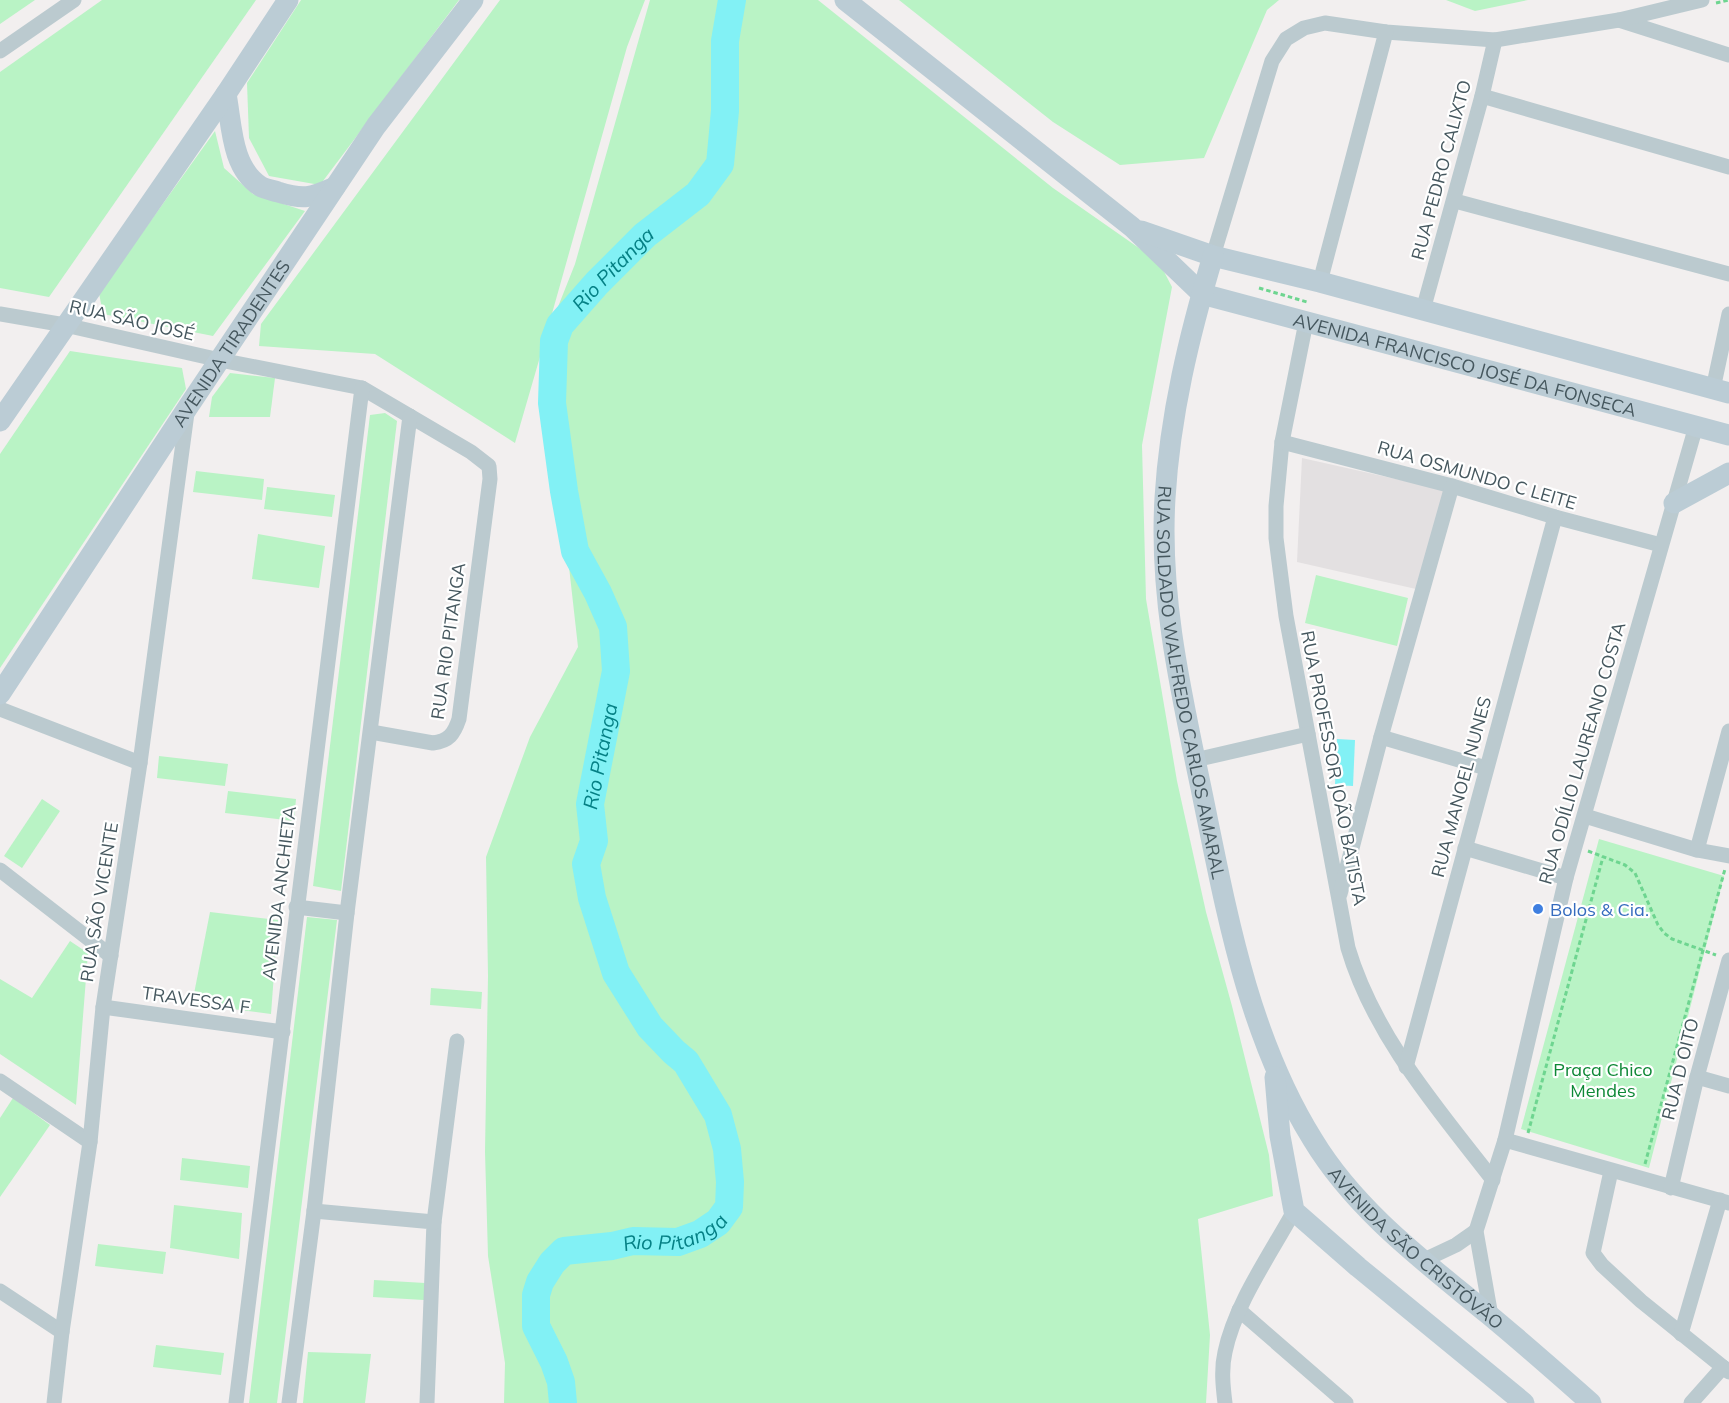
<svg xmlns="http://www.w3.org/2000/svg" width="1729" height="1403" viewBox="0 0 1729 1403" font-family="Mulish,sans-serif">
<rect width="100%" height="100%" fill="#f2efef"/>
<path fill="#e3e0e1" d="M1302 458 1445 490 1416 589 1297 562Z"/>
<g fill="#b9f3c5">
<path d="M0 0H35L0 24Z"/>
<path d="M102 0H256L49 297 0 288V72Z"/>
<path d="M301 0H459L320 185 269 176 249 138 247 83Z"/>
<path d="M500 0H645L627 47 544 342 575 264 650 0H818L1053 188 1159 262 1172 287 1142 445 1146 599 1177 781 1206 912 1232 1006 1269 1155 1273 1196 1198 1219 1210 1335 1206 1403H504L505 1363 488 1256 485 1152 488 976 486 857 530 737 578 647 568 558 547 449 544 343 515 443 375 354 259 346 261 324Z"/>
<path d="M899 0H1279L1267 10 1204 158 1120 165 1053 122Z"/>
<path d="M1446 0H1528L1475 11Z"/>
<path d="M215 131 224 168 253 194 305 211 213 336 103 314 99 293Z"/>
<path d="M70 351 182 368 186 389 0 668V454Z"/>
<path d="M230 373 275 378 270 417H209L212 397Z"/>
<path d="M385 413 397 421 341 891 313 886 370 415Z"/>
<path d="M196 471 264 479 262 500 193 492Z"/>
<path d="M267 487 335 495 332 517 264 509Z"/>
<path d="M258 534 325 546 319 588 252 579Z"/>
<path d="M1316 575 1408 598 1397 646 1305 623Z"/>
<path d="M159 756 228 764 225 786 157 778Z"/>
<path d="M228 791 296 799 294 821 225 813Z"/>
<path d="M42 799 60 811 22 868 4 856Z"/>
<path d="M1599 839 1724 876 1649 1168 1521 1129Z"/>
<path d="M210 912 278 920 271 1014 192 1004Z"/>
<path d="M307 917 337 920 277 1403H249Z"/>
<path d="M70 941 88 953 76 1105 0 1054V979L32 998Z"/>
<path d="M431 988 482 992 481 1009 430 1005Z"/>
<path d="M13 1098 50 1125 0 1197V1118Z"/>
<path d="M182 1158 250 1166 248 1188 180 1180Z"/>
<path d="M174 1205 242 1213 239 1259 170 1248Z"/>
<path d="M98 1244 166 1252 163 1274 95 1266Z"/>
<path d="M374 1280 425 1283 424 1300 373 1297Z"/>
<path d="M156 1345 224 1353 221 1375 153 1367Z"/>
<path d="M308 1352 371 1354 365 1403H303Z"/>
</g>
<path fill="#82f1f5" d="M1337 739 1355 740 1353 786 1335 785Z"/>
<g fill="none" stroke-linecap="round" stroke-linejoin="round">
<path stroke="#82f1f5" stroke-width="28" id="s1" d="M563 1403 561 1382 554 1362 536 1326V1295L540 1282 552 1263 564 1251 612 1246 633 1241 678 1242 700 1234 718 1222 729 1207 730 1182 727 1149 718 1115 686 1062 674 1052 650 1027 616 973 592 898 586 864 594 841 590 804 616 671 613 627 598 593 575 551 564 491 552 403 554 341 560 325 597 283 645 235 698 194 720 164 725 111V41L732 0"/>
<g stroke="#6ed590" stroke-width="3" stroke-dasharray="4.5 3" stroke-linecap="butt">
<path d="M1716 3 1729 0"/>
<path d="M1259 288 1307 302"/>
<path d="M1588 851 1625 865 1635 873 1658 925 1664 933 1672 939 1716 955"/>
<path d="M1528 1133 1603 857"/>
<path d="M1645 1164 1725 869"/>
</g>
<g stroke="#bbcacf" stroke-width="15">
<path d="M1619 20 1729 55"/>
<path d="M0 51 74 0"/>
<path d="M1482 96 1729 167"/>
<path d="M1455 201 1729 274"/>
<path d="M1213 256 1272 61 1286 39 1304 28 1325 23 1386 32 1495 40 1619 20 1702 0"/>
<path d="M1320 282 1386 32"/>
<path d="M1423 310 1482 96 1495 40"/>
<path d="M0 314 65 325 220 360 362 388 471 452 489 466 490 479 459 719C454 734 449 741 433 743L371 732"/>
<path d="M1306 322 1282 442 1276 506V538L1286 616 1348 948C1374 1036 1438 1109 1493 1180"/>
<path d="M1713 389 1729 314"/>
<path d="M1282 442 1452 486 1555 517 1661 545"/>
<path d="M0 709 140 763"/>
<path d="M1381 737 1486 768"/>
<path d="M1195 760 1308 734"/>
<path d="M1585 816 1697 850 1729 856"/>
<path d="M1465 848 1566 878"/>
<path d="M1697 850 1729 731"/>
<path d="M0 870 111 956"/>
<path d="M1340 894 1381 737 1452 486"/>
<path d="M296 907 347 913"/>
<path d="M103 1007 283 1032"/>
<path d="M1406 1067 1555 517"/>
<path d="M1697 1077 1729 1086"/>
<path d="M0 1081 90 1142"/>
<path d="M1505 1140 1729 1203"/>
<path d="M1611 1171 1593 1253 1602 1265 1641 1301 1729 1372"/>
<path d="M1671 1188 1697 1077 1729 960"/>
<path d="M314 1211 434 1222 427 1403"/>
<path d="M434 1222 457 1041"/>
<path d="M1422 1261 1456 1245 1476 1231"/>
<path d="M0 1291 62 1332"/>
<path d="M1239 1310 1346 1403"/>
<path d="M1491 1316 1476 1231 1505 1140 1566 878 1696 426"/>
<path d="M1681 1334 1720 1200"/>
<path d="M54 1403 62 1332 90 1142 103 1007 140 763 187 413"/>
<path d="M236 1403 362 388"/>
<path d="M289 1403 314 1211 347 913 410 416"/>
<path d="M1225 1403C1223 1387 1221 1369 1225 1352 1235 1304 1270 1255 1294 1211"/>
<path d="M1691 1403 1723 1367"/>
</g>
<g stroke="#bbccd5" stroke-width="21">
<path id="s2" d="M845 0 1132 227 1202 294 1729 435"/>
<path d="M226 94C232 125 231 167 260 186 265 189 272 190 278 192 304 200 310 198 335 187"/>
<path d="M1141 231 1213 256 1320 282 1729 393"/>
<path id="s3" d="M1213 256C1189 336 1170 415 1165 498 1159 597 1181 692 1201 788 1226 909 1247 1034 1313 1140 1356 1211 1425 1262 1488 1314 1523 1343 1557 1373 1591 1403"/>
<path d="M0 421 226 94 288 0"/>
<path d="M1674 503 1729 473"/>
<path id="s4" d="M0 694 188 407 376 126 473 0"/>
<path d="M1275 1077 1280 1136 1294 1211 1358 1267 1524 1403"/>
</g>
</g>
<circle fill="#3f7fe0" stroke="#fff" stroke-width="2" cx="1538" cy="909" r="6"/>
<g text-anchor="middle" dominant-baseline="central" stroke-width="4.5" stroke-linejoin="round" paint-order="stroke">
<g font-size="18" fill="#45575e" stroke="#fff">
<text transform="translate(1441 170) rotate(-75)">RUA PEDRO CALIXTO</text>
<text transform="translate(132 320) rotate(13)">RUA SÃO JOSÉ</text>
<text stroke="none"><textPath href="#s4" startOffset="420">AVENIDA TIRADENTES</textPath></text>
<text stroke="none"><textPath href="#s2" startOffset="735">AVENIDA FRANCISCO JOSÉ DA FONSECA</textPath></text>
<text transform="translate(1477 475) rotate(16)">RUA OSMUNDO C LEITE</text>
<text transform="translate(448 641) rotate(-82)">RUA RIO PITANGA</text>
<text stroke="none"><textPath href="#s3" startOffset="434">RUA SOLDADO WALFREDO CARLOS AMARAL</textPath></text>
<text transform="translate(1582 753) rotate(-74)">RUA ODÍLIO LAUREANO COSTA</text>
<text transform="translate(1334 768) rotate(79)">RUA PROFESSOR JOÃO BATISTA</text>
<text transform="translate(1461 787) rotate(-75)">RUA MANOEL NUNES</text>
<text transform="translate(279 893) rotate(-83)">AVENIDA ANCHIETA</text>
<text transform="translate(99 902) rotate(-81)">RUA SÃO VICENTE</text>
<text transform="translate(196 1000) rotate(8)">TRAVESSA F</text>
<text transform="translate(1680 1069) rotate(-76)">RUA D OITO</text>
<text stroke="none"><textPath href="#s3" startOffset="1062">AVENIDA SÃO CRISTÓVÃO</textPath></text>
</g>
<g font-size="18" fill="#366cbe" stroke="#fff" text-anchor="start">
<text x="1550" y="909">Bolos &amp; Cia.</text>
</g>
<g font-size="18" fill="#0e8836" stroke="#fff">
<text x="1603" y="1069">Praça Chico<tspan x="1603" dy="21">Mendes</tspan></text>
</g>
<g font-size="20" font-style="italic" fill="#058085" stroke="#fff">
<text stroke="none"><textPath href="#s1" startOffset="1360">Rio Pitanga</textPath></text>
<text stroke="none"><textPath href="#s1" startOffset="838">Rio Pitanga</textPath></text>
<text stroke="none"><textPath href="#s1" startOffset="280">Rio Pitanga</textPath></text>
</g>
</g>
</svg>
